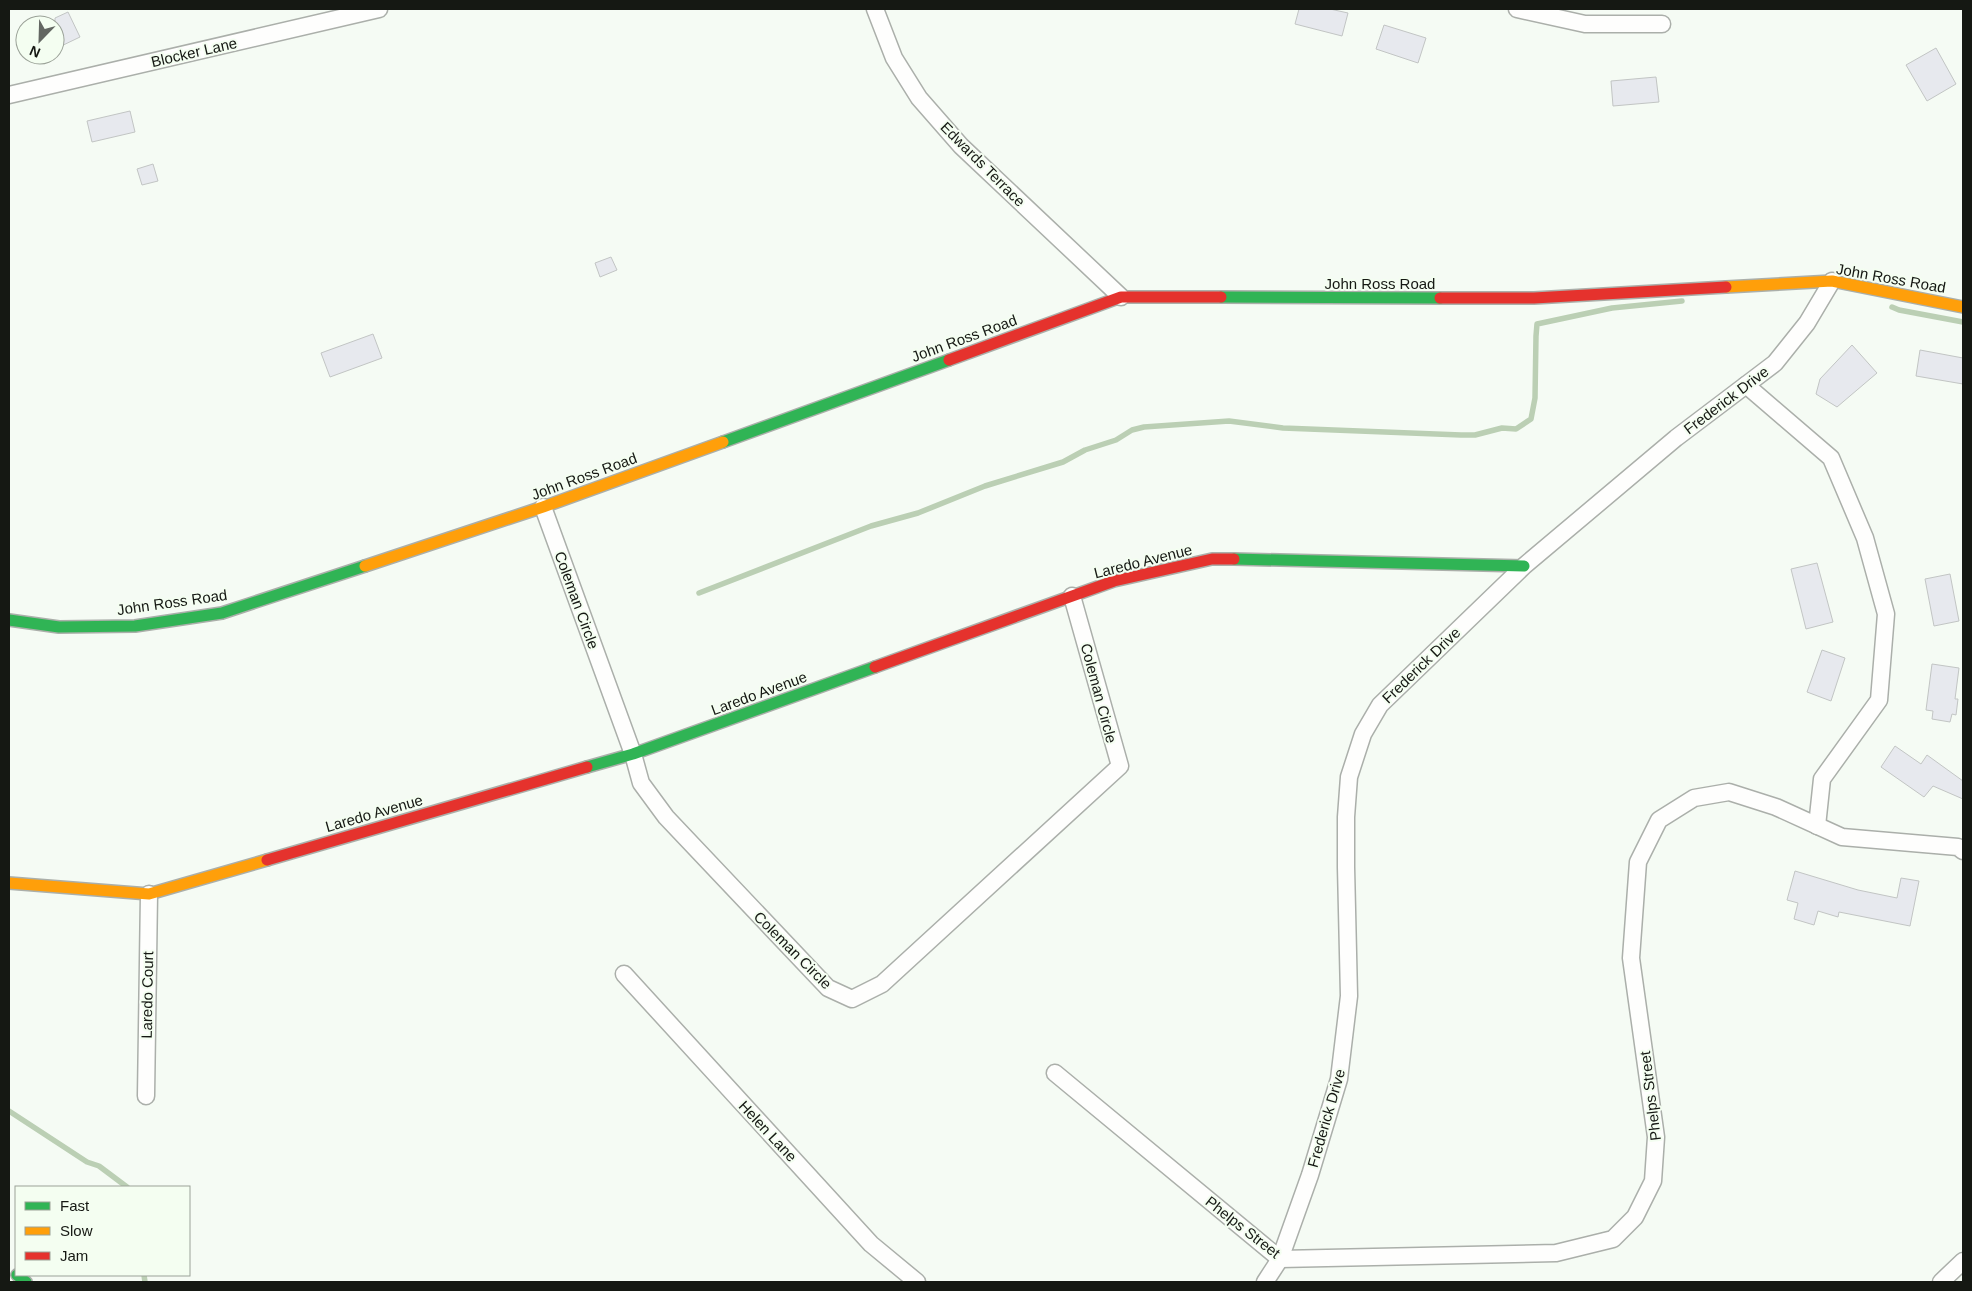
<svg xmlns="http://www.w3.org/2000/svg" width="1972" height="1291" viewBox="0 0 1972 1291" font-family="Arial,sans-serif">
<rect width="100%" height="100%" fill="#f5fbf4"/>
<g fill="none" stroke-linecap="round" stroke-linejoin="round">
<g stroke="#bbcfb4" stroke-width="5.5">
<path d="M1892 307 1899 310 1963 322"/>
<path d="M699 593 871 526 918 513 985 486 1063 462 1085 450 1116 440 1132 430 1144 427 1229 421 1283 428 1461 435H1475L1502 428 1516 429 1531 419 1535 398 1536 336 1537 324 1612 308 1682 301"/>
<path d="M9 1111 87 1162 99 1166 127 1187"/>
<path d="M144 1275 145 1282"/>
</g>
</g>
<g fill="#e7e9ee" stroke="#c2c5c4">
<path d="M1299 9H1330L1348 13 1342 36 1295 24Z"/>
<path d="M68 12 80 37 55 49V18Z"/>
<path d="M1384 25 1426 38 1418 63 1376 49Z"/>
<path d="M1936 48 1956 84 1927 101 1906 65Z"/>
<path d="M1656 77 1659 102 1613 106 1611 81Z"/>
<path d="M130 111 135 132 92 142 87 121Z"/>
<path d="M153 164 158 181 142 185 137 169Z"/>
<path d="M611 257 617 270 600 277 595 263Z"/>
<path d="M373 334 382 358 330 377 321 353Z"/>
<path d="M1852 345 1877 373 1837 407 1816 394 1820 379Z"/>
<path d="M1920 350 1963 358V384L1916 376Z"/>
<path d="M1817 563 1833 622 1806 629 1791 569Z"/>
<path d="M1950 574 1959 621 1934 626 1925 579Z"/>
<path d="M1822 650 1845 658 1831 701 1807 692Z"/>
<path d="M1932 664 1959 668 1955 699H1958L1956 715 1952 714 1950 722 1932 719 1933 711 1926 710Z"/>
<path d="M1895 746 1921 764 1927 755 1963 781V799L1933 786 1924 797 1881 767Z"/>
<path d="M1795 871 1858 890 1897 898 1901 878 1919 881 1910 926 1839 912 1838 917 1818 911 1814 925 1794 919 1798 903 1787 900Z"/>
</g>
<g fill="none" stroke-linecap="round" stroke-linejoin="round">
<defs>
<g id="street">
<path d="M875 9 894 58 919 98 961 146 1121 297"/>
<path d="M1517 9 1585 24H1662"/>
<path d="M9 95 379 9"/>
<path d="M1746 385 1831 458 1865 538 1886 614 1879 700 1822 779 1817 826"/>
<path d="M543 507 633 754 641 783 666 817 828 988 852 999 882 984 1120 766 1072 596"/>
<path d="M624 974 871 1244 917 1282"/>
<path d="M1055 1073 1280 1259 1556 1253 1613 1239 1635 1217 1653 1181 1656 1137 1631 958 1638 862 1659 820 1694 798 1729 792 1776 807 1842 837 1958 847 1963 851"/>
<path d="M146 1096 149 894"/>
<path d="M1265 1282 1280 1259 1310 1175 1339 1079 1349 996 1346 867V817L1349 777 1363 734 1380 705 1524 566 1676 438 1775 363 1807 323 1832 281"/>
<path d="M1941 1282 1963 1261"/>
</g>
<g id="fast">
<path d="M1221 297 1440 298"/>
<path d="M723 442 949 360"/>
<path d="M1234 559 1524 566"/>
<path d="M9 620 59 627 135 626 222 613 365 566"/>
<path d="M587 767 633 754 875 667"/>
<path d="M17 1275 26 1282"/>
</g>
<g id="slow">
<path d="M1726 287 1832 281 1963 307"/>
<path d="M365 566 543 507 723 442"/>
<path d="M9 883 149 894 267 860"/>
</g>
<g id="jam">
<path d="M1440 298H1534L1726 287"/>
<path d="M949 360 1121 297H1221"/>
<path d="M875 667 1114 581 1212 559H1234"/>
<path d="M267 860 587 767"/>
</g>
</defs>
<use href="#street" stroke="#abafaa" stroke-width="19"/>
<use href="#fast" stroke="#abafaa" stroke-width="14"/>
<use href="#slow" stroke="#abafaa" stroke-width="14"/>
<use href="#jam" stroke="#abafaa" stroke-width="14"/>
<use href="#street" stroke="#fefefd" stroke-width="16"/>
<use href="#fast" stroke="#30b455" stroke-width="11"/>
<use href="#slow" stroke="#ff9f0a" stroke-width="11"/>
<use href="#jam" stroke="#e5322d" stroke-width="11"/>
</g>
<g text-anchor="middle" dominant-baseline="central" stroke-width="4" stroke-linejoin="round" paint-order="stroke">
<g font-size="15" fill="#151813" stroke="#f4fef1">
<text transform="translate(194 52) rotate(-13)">Blocker Lane</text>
<text transform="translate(983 164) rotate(45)">Edwards Terrace</text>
<text transform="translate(1891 278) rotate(10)">John Ross Road</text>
<text x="1380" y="283">John Ross Road</text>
<text transform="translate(964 338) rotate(-20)">John Ross Road</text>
<text transform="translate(1726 400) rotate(-37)">Frederick Drive</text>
<text transform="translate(584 476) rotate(-20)">John Ross Road</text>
<text transform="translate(1143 561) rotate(-14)">Laredo Avenue</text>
<text transform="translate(577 600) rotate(70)">Coleman Circle</text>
<text transform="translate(172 602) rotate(-8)">John Ross Road</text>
<text transform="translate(1421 665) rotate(-44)">Frederick Drive</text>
<text transform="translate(759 693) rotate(-20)">Laredo Avenue</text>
<text transform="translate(1099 693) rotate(75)">Coleman Circle</text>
<text transform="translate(374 813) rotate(-16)">Laredo Avenue</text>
<text transform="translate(793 950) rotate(45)">Coleman Circle</text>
<text transform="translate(147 995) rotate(-89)">Laredo Court</text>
<text transform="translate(1650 1096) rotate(-97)">Phelps Street</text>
<text transform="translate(1326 1118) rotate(-74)">Frederick Drive</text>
<text transform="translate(768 1131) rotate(47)">Helen Lane</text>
<text transform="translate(1243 1227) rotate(38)">Phelps Street</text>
</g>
</g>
<rect width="1972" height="1291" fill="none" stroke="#151813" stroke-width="20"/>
<rect x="15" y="1186" width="175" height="90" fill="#f4fef1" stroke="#9ba298"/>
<rect x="25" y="1202" width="25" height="8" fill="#30b455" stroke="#9ba298"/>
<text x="60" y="1211" font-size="15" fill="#151813">Fast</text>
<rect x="25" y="1227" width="25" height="8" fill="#ff9f0a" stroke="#9ba298"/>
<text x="60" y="1236" font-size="15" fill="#151813">Slow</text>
<rect x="25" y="1252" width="25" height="8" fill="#e5322d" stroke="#9ba298"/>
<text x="60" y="1261" font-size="15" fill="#151813">Jam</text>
<g transform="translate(40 40) rotate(203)"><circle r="24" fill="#f4fef1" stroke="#9ba298"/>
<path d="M0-4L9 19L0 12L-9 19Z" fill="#636762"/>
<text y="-8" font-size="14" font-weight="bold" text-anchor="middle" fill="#151813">N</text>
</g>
</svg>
